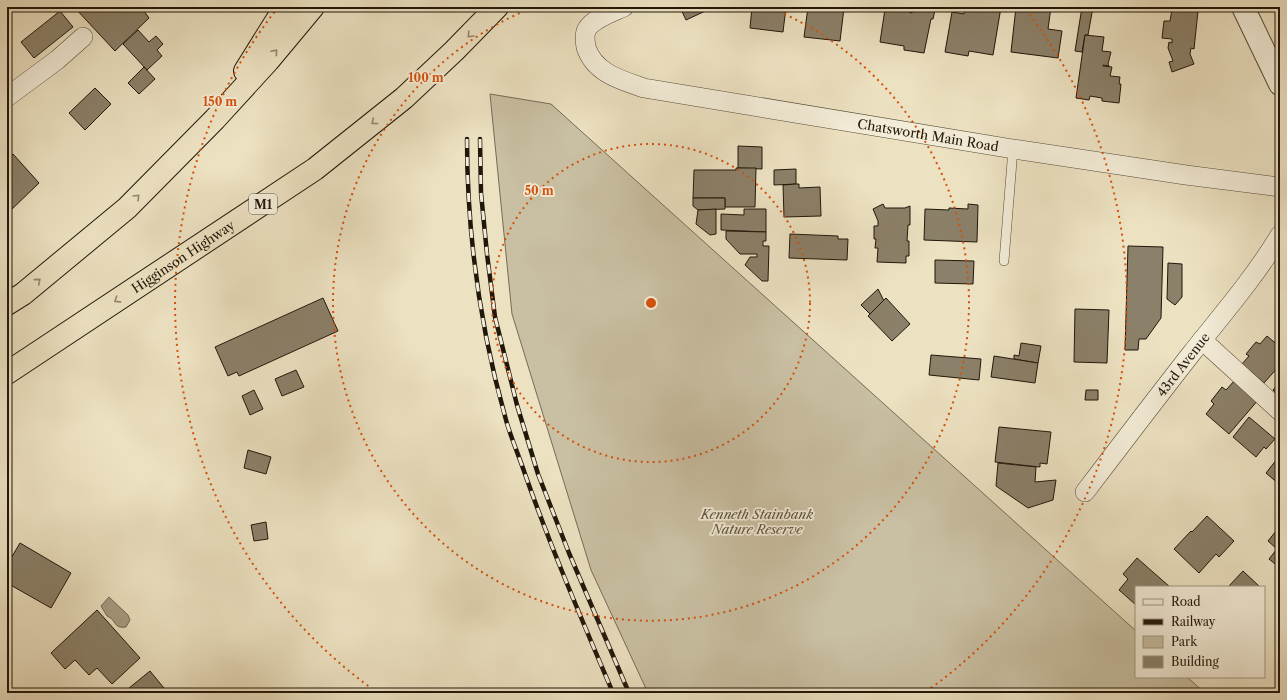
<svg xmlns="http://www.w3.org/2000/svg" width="1287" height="700" viewBox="0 0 1287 700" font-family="'Libre Caslon Text',serif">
<rect width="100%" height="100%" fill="#ece1c1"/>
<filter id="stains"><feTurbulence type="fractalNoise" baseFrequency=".005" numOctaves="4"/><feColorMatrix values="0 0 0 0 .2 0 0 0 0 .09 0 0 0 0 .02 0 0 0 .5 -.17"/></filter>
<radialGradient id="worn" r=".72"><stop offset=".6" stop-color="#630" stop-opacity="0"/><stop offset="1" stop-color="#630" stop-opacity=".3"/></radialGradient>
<path fill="#c9bfa2" stroke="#756b56" d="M490 94 551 104 1136 631V677H1187L1205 693H648L591 570 512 314Z"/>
<path fill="#a79c83" stroke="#716753" d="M109 597 128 615 130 620 126 627C113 629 117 620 107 616L101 606Z"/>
<g fill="#8b8069" stroke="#21170a">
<path d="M74 7H141L149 18 115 51Z"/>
<path d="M680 7H714L686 20Z"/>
<path d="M752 7H786L783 32 750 28Z"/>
<path d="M808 7 844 8 840 41 804 37Z"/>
<path d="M887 7H910L909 12 912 13 913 7 935 10 933 19H931L924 53 904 50V46L880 42 885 9Z"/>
<path d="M965 7H1001L993 55 969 51 968 56 945 52 952 12 964 14Z"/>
<path d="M1016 7H1051L1048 29 1062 31 1058 58 1011 52Z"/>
<path d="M1082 7H1093L1088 35H1085L1082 52 1075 51Z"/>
<path d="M1166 7H1191L1190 10 1198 11 1194 49 1191 48 1190 54 1194 64 1172 72 1169 62 1173 61 1168 48 1169 42 1172 43V39L1162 38 1164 21H1170L1172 9 1166 8Z"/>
<path d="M60 11 73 27 34 58 21 42Z"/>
<path d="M138 30 149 42 156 36 163 44 157 50 162 56 147 70 123 44Z"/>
<path d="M1085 35 1104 37 1102 51 1111 52 1108 64 1109 66 1103 65V66L1112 67 1110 76 1120 77 1119 84H1121L1119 103 1102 101V98L1090 96 1089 100 1076 98Z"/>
<path d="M144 67 155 79 139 94 128 83Z"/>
<path d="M95 88 111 104 85 130 69 113Z"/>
<path d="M738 146 762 147V169L738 168Z"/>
<path d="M13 154 39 183 10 211 7 208V159Z"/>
<path d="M736 168H756L755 207H725V198H693L694 170H736Z"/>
<path d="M796 169V184L774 185V170Z"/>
<path d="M796 184H799V188L820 187 821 216 784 217 783 185Z"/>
<path d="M693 198H725V209L698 210 693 206Z"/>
<path d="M883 204 885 208H905L910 206V225H908L907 241H909V256H906V263L877 262 878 248H875L876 239H874V226H878V221L873 209Z"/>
<path d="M968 204 978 205 977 242 924 240 925 209 949 210V208L968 209Z"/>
<path d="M716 209V234L710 235 696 224 698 210Z"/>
<path d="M744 209H766V232L721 230V214L744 215Z"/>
<path d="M726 231 766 232V241H763V246H769L768 281H762L745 265 750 257H757V254H740L726 239Z"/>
<path d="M790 234 838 236V239H848L847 260 789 258Z"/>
<path d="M1128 246 1163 247 1161 318 1146 339H1139L1138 350H1125Z"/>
<path d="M935 260 974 261 973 284 935 283Z"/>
<path d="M1168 263 1182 264V297L1175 305 1167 299Z"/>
<path d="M878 289 884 301 870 314 861 305Z"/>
<path d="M323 298 338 331 239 376 237 372 228 376 215 347Z"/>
<path d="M886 298 910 324 892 341 868 316Z"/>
<path d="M1075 309 1109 310 1107 363 1074 362Z"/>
<path d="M1267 336 1280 347V365L1264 383 1242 364 1249 356 1246 354 1256 342 1260 344Z"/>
<path d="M1021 343 1041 346 1038 363 1014 359V355L1019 356Z"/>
<path d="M931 355 981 359 979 380 929 375Z"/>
<path d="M994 356 1038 363 1035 383 991 377Z"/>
<path d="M296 370 304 387 282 396 275 379Z"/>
<path d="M1235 380 1259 399 1229 434 1206 414 1214 404 1211 401 1222 387 1226 390Z"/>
<path d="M1280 382V396L1273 390Z"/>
<path d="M254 390 263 409 250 415 242 396Z"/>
<path d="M1086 390H1098V400H1085Z"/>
<path d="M1249 417 1275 439 1266 449 1264 447 1256 457 1233 437Z"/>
<path d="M999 427 1051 432 1047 464 1040 463V467L995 462Z"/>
<path d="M248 450 271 457 266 474 244 468Z"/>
<path d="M1277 459 1280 462V485L1266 473Z"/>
<path d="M998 463 1036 467 1035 482 1056 480 1053 500 1028 508 996 486Z"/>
<path d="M1207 516 1234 541 1219 557 1216 554 1199 573 1174 549 1191 531 1192 532Z"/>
<path d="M266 522 268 539 254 541 251 525Z"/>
<path d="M1280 526V568L1269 559 1277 549 1268 541Z"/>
<path d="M20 543 71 573 51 608 7 583V565Z"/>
<path d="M1137 558 1170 587H1136V605L1119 590 1128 579 1123 574Z"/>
<path d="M1243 571 1260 587H1228Z"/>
<path d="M97 610 140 658 112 684 97 668 89 675 75 660 65 669 51 653Z"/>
<path d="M150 671 168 693H123Z"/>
</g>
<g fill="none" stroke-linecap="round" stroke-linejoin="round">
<defs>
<path id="service" d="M1004 261 1013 149"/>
<g id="minor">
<path id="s1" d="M624 7C613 12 594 18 587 29 584 34 585 41 586 47 594 73 621 80 644 88L1013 149 1186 175 1280 187"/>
<path d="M7 97 57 60 83 37"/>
<path d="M1202 340 1280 411"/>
<path id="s2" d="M1085 492C1120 446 1155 400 1191 354 1221 316 1255 277 1280 235"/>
</g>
<path id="tertiary" d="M1243 7 1280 84"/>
<g id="trunk">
<path d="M245 71 285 7"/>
<path d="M7 304 23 294 127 208 215 119 268 61 313 7"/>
<path id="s3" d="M7 373 315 169 404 98 454 51 497 7"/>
</g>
</defs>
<use href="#service" stroke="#544a38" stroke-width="10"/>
<use href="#minor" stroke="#544a38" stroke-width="20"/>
<use href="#tertiary" stroke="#544a38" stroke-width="24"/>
<use href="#trunk" stroke="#21170a" stroke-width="24"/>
<use href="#service" stroke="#f3ecd7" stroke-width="9"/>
<use href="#minor" stroke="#f3ecd7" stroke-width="19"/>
<use href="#tertiary" stroke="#f3ecd7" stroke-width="22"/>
<use href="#trunk" stroke="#ece1c1" stroke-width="22"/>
<defs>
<g id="rail">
<path d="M467 139C467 234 480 328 506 420 511 438 519 456 525 474 551 548 582 620 613 693"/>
<path d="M480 139 481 193 487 254 495 317 517 405 538 474 569 553 629 693"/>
</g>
</defs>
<use href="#rail" stroke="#21170a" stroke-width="4.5"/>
<use href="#rail" stroke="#f3ecd7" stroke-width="3" stroke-dasharray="9" stroke-linecap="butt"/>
</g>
<defs><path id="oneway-chevron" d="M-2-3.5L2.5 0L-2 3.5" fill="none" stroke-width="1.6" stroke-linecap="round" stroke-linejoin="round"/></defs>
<g stroke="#91866f">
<use href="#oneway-chevron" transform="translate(470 35) rotate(134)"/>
<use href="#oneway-chevron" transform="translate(275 52) rotate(-49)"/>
<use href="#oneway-chevron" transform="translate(374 122) rotate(141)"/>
<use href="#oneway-chevron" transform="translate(137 197) rotate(-45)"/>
<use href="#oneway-chevron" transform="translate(38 281) rotate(-40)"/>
<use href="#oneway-chevron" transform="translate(117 300) rotate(147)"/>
</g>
<g fill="none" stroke="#d4520c" stroke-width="2" stroke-dasharray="2 4">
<circle cx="651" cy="303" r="159"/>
<path d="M768 7A318 318 0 1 1 534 7"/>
<path d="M378 693A476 476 0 0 1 276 10M1026 10A476 476 0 0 1 924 693"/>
</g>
<g text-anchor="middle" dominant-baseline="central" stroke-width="3.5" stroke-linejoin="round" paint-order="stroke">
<rect fill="#f3ecd7" stroke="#605748" stroke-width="1" x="249" y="194" width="28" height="20" rx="3"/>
<g font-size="12" font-weight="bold" fill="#21170a">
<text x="263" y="204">M1</text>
</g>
<g font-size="13" fill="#21170a" stroke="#f3ecd7">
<text stroke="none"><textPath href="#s1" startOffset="424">Chatsworth Main Road</textPath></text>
<text stroke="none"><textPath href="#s3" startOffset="211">Higginson Highway</textPath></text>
<text stroke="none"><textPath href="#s2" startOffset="161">43rd Avenue</textPath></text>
</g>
<g font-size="13" font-style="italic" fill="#5c523f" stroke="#f3ecd7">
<text x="757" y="514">Kenneth Stainbank<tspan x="757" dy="15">Nature Reserve</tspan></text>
</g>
</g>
<circle cx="651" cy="303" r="6" fill="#d4520c" stroke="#f3ecd7" stroke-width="2"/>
<g font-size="12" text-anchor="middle" font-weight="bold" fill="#d4520c" stroke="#f3ecd7" stroke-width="3.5" stroke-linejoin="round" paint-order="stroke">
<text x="426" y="82">100 m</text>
<text x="220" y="106">150 m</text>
<text x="539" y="195">50 m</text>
</g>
<rect width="1287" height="700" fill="none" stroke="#ece1c1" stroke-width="24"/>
<rect x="8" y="8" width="1271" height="684" fill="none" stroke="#21170a" stroke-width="2"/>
<rect x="12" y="12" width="1263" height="676" fill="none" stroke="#21170a"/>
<rect x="1135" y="586" width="130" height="92" fill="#f3ecd7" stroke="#9f9785"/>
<rect x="1143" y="599" width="20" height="6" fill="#f3ecd7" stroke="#9f9785"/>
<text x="1171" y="606" font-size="12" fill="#21170a">Road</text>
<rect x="1143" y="619" width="20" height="6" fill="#21170a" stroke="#9f9785"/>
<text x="1171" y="626" font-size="12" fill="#21170a">Railway</text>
<rect x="1143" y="636" width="20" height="12" fill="#c9bfa2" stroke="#9f9785"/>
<text x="1171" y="646" font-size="12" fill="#21170a">Park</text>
<rect x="1143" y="656" width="20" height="12" fill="#8b8069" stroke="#9f9785"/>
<text x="1171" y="666" font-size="12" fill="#21170a">Building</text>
<rect width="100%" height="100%" filter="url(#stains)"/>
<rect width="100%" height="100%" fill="url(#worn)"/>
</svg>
